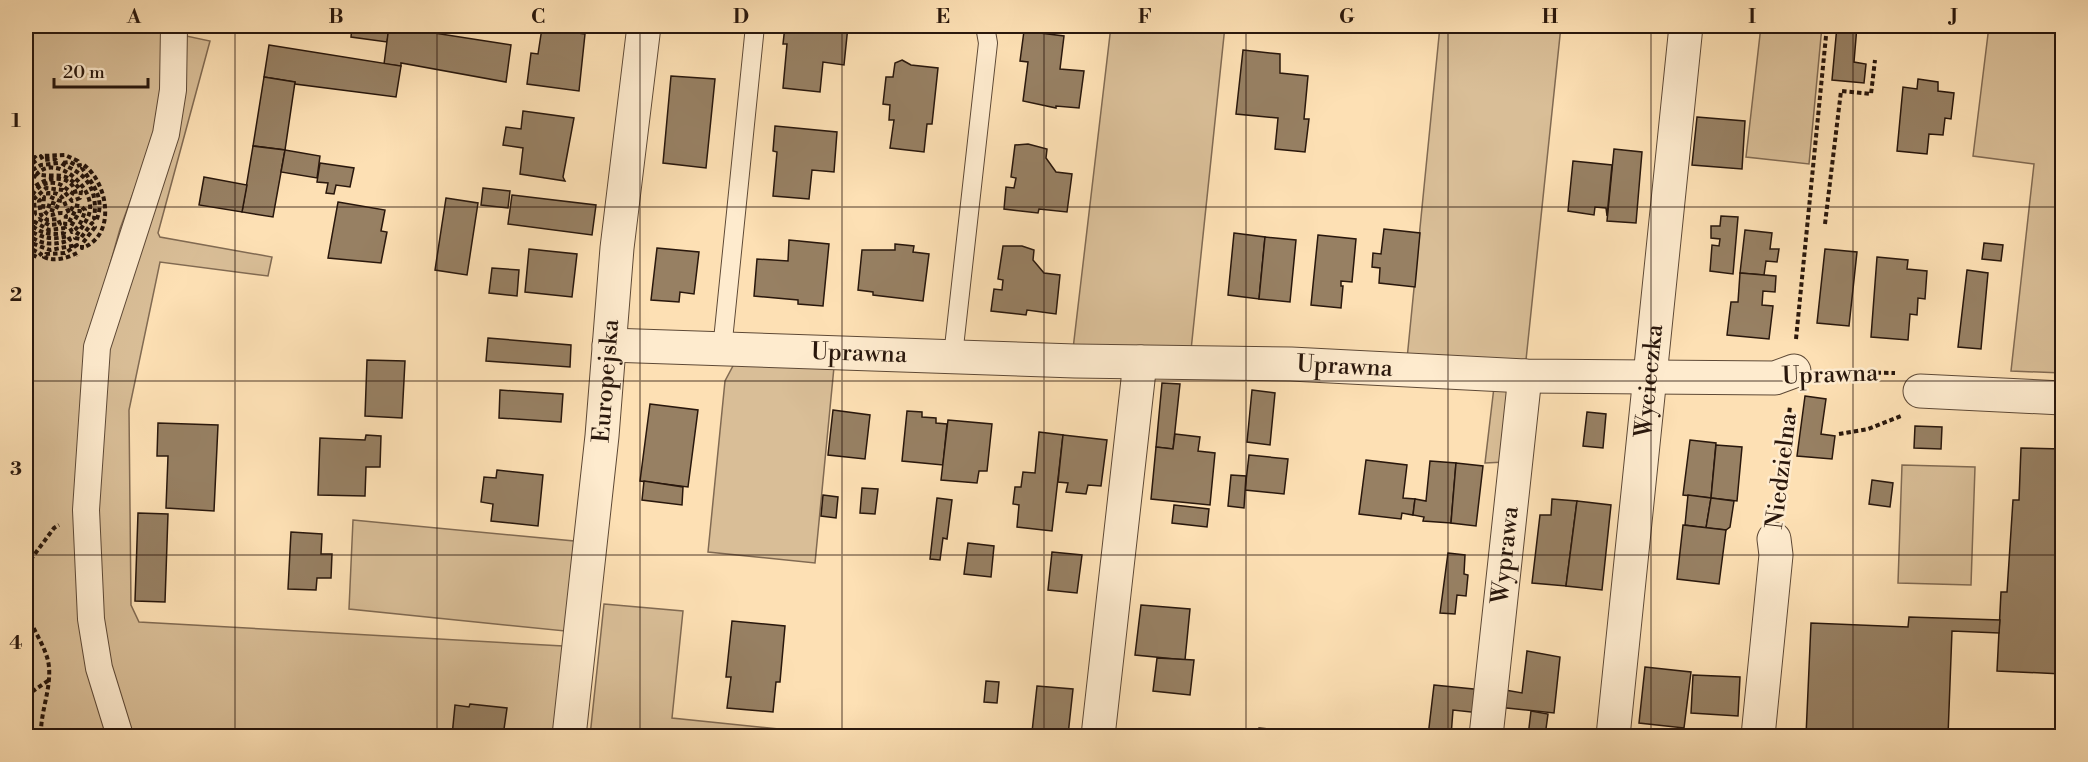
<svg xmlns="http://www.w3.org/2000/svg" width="2088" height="762" viewBox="0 0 2088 762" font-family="'Libre Bodoni',serif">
<rect width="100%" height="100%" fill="#fde0b4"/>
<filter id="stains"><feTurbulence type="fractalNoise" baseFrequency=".00333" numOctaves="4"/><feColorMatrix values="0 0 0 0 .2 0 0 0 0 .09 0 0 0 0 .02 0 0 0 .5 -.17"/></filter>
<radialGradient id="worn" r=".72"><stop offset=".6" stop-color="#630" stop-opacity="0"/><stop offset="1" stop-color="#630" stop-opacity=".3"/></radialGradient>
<g fill="#d9be97" stroke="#816a52" stroke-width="1.5">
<path d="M26 26H165V78L152 142 120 229 100 300 84 404 109 736H26Z"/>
<path d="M179 26H188L186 36 210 41 158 233 160 237 272 257 268 276 160 262 129 410 131 605 139 622 563 646 553 736H126L101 620 96 509 105 343Z"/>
<path d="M1111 26H1225L1191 350 1073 349Z"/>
<path d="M1440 26H1561L1526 360 1407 359Z"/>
<path d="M1761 26H1822L1809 164 1746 157Z"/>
<path d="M1989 26H2062V373L2011 371 2034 164 1973 156Z"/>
<path d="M734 364 834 367 815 563 708 552 725 381Z"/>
<path d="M1494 387 1513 388 1506 462 1485 463Z"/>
<path d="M1902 465 1975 467 1971 585 1898 583Z"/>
<path d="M353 520 574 541 565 631 349 609Z"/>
<path d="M604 604 683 611 672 718 798 731V736H590Z"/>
</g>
<g fill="#978063" stroke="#29170c" stroke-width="1.5">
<path d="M352 26H390L387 42 351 37Z"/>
<path d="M389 26 511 45 506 82 401 63V66L384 64Z"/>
<path d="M692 26H740L739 31Z"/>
<path d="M785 26H848L844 65 823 62 820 92 783 88 787 44H783Z"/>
<path d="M1837 26H1857L1854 62 1866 64 1864 83 1832 80Z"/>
<path d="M542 28 585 34 579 91 527 84 531 53 538 54Z"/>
<path d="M1024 31 1064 36 1060 69 1084 71 1079 108 1056 106V108L1023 101 1028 62 1020 61Z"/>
<path d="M269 45 401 66 396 97 295 84V82L264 77Z"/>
<path d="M1243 50 1280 54V73L1308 76 1304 119H1309L1305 152 1275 149 1278 118 1236 114Z"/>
<path d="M902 60 911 65 938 68 932 124H927L924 152 890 148 894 120H889L890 105 883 104 886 77H893L895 63Z"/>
<path d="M671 76 715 79 706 168 663 163Z"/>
<path d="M264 77 295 82 285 150 253 146Z"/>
<path d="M1918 79 1938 82V91L1954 93 1951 119 1945 118 1943 135 1929 134 1927 154 1897 151 1903 87 1917 89Z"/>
<path d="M523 111 574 118 563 177 565 181 520 174 523 148 503 145 506 127 521 129Z"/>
<path d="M1697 117 1745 121 1742 169 1692 165Z"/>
<path d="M775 126 837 132 834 172 812 170 809 199 773 196 777 152 773 151Z"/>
<path d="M1028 144 1047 149 1046 158 1056 172 1072 174 1067 212 1039 209 1038 213 1004 209 1006 187 1014 188 1016 178 1011 177 1015 145Z"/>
<path d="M253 146 285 150 273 217 242 212Z"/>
<path d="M1614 149 1642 152 1636 223 1607 221Z"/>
<path d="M285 150 320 156 317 178 281 172Z"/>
<path d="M1573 161 1612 165 1607 216 1606 208 1595 207 1594 215 1568 211Z"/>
<path d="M320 163 354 168 350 187 336 185 334 194 326 193 328 183 317 182Z"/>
<path d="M204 177 247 185 242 212 199 205Z"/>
<path d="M483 188 510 191 508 208 481 205Z"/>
<path d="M512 195 596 205 592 235 508 224Z"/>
<path d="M446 198 478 203 467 275 435 270Z"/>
<path d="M338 202 385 210 381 231 387 232 381 263 328 258Z"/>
<path d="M1721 216 1738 217 1733 274 1710 271 1712 245 1719 246 1720 239 1711 238V226H1720Z"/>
<path d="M1384 229 1420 233 1415 287 1379 283 1380 268 1372 267 1373 253 1381 254Z"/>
<path d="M1745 230 1772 233 1770 249H1779L1777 262 1766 261 1764 275 1740 273Z"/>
<path d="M1234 233 1265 237 1259 299 1228 295Z"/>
<path d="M1318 235 1356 239 1352 282 1341 281V286H1343L1341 308 1311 305Z"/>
<path d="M1265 237 1296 240 1290 302 1259 299Z"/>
<path d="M789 240 829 244 823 306 798 304V300L754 296 757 259 788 261Z"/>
<path d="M1984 243 2003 245 2001 261 1982 259Z"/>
<path d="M895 244 914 246 913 252 929 254 923 301 873 295V292L858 290 862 250H895Z"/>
<path d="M1003 246H1022L1034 250 1033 260 1044 273 1060 275 1056 314 1027 310 1026 315 991 311 994 289 1002 290 1003 280 998 279Z"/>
<path d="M657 248 699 252 694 294 680 292 679 302 651 300Z"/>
<path d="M529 249 577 254 572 297 525 292Z"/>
<path d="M1825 249 1857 252 1849 326 1817 323Z"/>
<path d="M1877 257 1908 260 1907 269 1927 271 1925 299 1918 298 1917 315 1910 314 1908 340 1871 337Z"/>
<path d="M492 268 519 270 517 296 489 293Z"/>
<path d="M1967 270 1988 273 1981 349 1958 347Z"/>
<path d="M1740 273 1776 276 1775 292 1763 291 1762 305 1773 306 1769 339 1727 335 1731 302H1738Z"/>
<path d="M488 338 571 345 570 367 486 361Z"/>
<path d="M367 360 405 361 402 418 365 416Z"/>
<path d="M1162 383 1180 384 1173 449 1156 447Z"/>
<path d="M500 390 563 394 561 422 499 418Z"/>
<path d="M1252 390 1275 393 1270 445 1247 442Z"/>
<path d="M1805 396 1826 399 1821 434 1835 436 1832 459 1797 456Z"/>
<path d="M650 404 698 410 688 487 640 481Z"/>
<path d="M833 410 870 415 865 459 828 455Z"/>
<path d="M907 411 922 412V417L936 418V423L947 424 943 465 902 461Z"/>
<path d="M1587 412 1606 414 1603 448 1583 446Z"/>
<path d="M948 420 992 424 987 471H979L977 483 941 480Z"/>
<path d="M158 423 218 425 214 511 166 508 168 456H157Z"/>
<path d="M1915 426 1942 427 1941 449 1914 448Z"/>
<path d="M1039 432 1063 435 1052 531 1017 527 1019 505 1013 504 1015 487H1021L1023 472 1035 473Z"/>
<path d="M1175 434 1200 437 1198 451 1215 453 1210 505 1151 499 1156 447 1173 449Z"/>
<path d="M366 435 381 436 380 467H366L365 496 318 495 320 438 365 440Z"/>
<path d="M1063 435 1107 440 1101 486 1088 485 1086 494 1066 492 1068 483 1058 482Z"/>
<path d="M1690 440 1716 443 1711 498 1683 495Z"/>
<path d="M1716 445 1742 447 1737 501 1711 498Z"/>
<path d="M2021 448 2062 449V674L1997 671 2001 592H2007L2013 500H2019Z"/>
<path d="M1249 455 1288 459 1284 494 1245 490Z"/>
<path d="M1366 460 1407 465 1403 498 1415 499 1413 515 1402 513 1401 519 1359 514Z"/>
<path d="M1430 461 1456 463 1451 523 1423 521 1424 517 1413 515 1415 499 1426 501Z"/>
<path d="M1456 463 1483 466 1476 526 1451 523Z"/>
<path d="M497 470 543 475 538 526 491 521 493 504 481 502 484 477 496 478Z"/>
<path d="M1231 475 1246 476 1244 508 1228 506Z"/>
<path d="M1872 480 1893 483 1890 507 1869 504Z"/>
<path d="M644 481 683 487 682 505 642 500Z"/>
<path d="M862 488 878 489 875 514 860 513Z"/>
<path d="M823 495 838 497 836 518 821 516Z"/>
<path d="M1688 495 1711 498 1706 528 1685 525Z"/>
<path d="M937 498 952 500 947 539 943 538 940 560 930 559Z"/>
<path d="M1711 498 1734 501 1730 527 1726 530 1706 528Z"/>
<path d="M1552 499 1577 501 1566 586 1532 583 1540 515H1551Z"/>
<path d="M1577 501 1611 505 1602 590 1566 586Z"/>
<path d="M1174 505 1209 509 1207 527 1172 523Z"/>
<path d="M138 513 168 514 165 602 135 601Z"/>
<path d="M1683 525 1726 530 1719 584 1677 579Z"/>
<path d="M291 532 322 534 321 554H332L331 578H317L316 590 288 589Z"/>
<path d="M968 543 994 546 991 577 964 574Z"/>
<path d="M1052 552 1082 555 1077 593 1048 590Z"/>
<path d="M1448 553 1465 555 1464 574 1468 575 1466 596 1457 595 1455 614 1440 613Z"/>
<path d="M1141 605 1190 609 1185 660 1135 655Z"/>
<path d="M1909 617 2000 620 1999 633 1952 631 1948 736H1806L1811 623 1908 627Z"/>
<path d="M732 621 785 626 780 682H776L773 712 727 708 731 677H726Z"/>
<path d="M1527 651 1560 657 1554 713 1497 707 1499 689 1522 693Z"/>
<path d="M1157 658 1194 660 1190 695 1153 691Z"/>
<path d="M1645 667 1691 672 1684 728 1639 723Z"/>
<path d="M1693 675 1740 677 1738 716 1691 713Z"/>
<path d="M986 681 999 682 997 703 984 702Z"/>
<path d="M1434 685 1483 690 1480 713 1453 710 1451 736H1428Z"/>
<path d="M1037 686 1073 689 1068 735 1050 736 1051 733 1032 732Z"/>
<path d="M470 704 507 708 503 736H452L455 705 469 707Z"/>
<path d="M1531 711 1548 714 1545 736H1528Z"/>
<path d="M1259 728 1315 733 1314 736H1258Z"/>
</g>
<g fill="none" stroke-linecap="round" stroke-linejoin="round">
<defs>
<g id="service">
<path d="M722 350 755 26"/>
<path d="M953 356 988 43 985 26"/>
</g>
<path id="pedestrian" d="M120 736 99 668 91 619 86 510 97 347 166 134 173 90 174 26"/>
<g id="minor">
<path id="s1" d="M609 345 1075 361 1291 364 1525 376 1775 378 1794 371"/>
<path d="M1920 391 2062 398"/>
<path id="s2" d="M569 736 602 436 617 248 644 26"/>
<path d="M1098 736 1140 362"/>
<path id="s3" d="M1486 736 1525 376"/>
<path id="s4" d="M1613 736 1686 26"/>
<path d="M1758 736 1776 555 1774 539"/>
</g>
</defs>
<use href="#service" stroke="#5e4936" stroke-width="20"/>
<use href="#pedestrian" stroke="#5e4936" stroke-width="28"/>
<use href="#minor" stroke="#5e4936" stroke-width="35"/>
<g stroke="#29170c" stroke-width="4" stroke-dasharray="4.5 3" stroke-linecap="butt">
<path d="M26 162 35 157 37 160 26 168"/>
<path d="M26 174 41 165 58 163 55 159 43 160 41 156 65 155 78 161 80 165 77 166 70 162 61 163C65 166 72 168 77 172 93 182 97 201 94 218L96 221C106 199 93 185 82 168L84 165C108 183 117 236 82 248V244L95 227 92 223 80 239 75 238C80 228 88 222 90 210 93 185 55 154 37 174 57 179 65 168 81 191L80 198 72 201 63 190 46 188 34 199 35 214 31 216C26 199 36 181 55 183 64 184 68 192 76 195 73 169 34 177 26 198"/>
<path d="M26 180 35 176 26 188"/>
<path d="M26 213C31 232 47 236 64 233L65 228 49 230 35 222 39 219 49 225 60 224 58 219 47 220 41 215 39 201 44 197 43 209C50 220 54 212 63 213L66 216 65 224H68L75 211H80L70 228 72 232C80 227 83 218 85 210L82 207 74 205 69 213C63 202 65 192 48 193V196L60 201 55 211 48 209 50 202 56 204"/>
<path d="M1825 224 1841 91 1871 94 1875 60"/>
<path d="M26 229C42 237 49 241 68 236L70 240C53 246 40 245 26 233"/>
<path d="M26 241 50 250 77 245 65 253 46 254 44 257C54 262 67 258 77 253L78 256"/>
<path d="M26 246 41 254 37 257 26 252"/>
<path d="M1796 339 1827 26"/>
<path d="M1824 372 1895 373"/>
<path d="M1839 434 1868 429 1901 416"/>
<path d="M1778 509 1790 406"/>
<path d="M26 566 54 528 59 525"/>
<path d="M26 607C30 628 47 646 49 667 51 690 40 713 41 736"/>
<path d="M26 696 49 680"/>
</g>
<use href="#service" stroke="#feebce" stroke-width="18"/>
<use href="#pedestrian" stroke="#feebce" stroke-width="26"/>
<use href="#minor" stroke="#feebce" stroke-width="33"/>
</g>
<path fill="none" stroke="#29170c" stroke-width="1.5" stroke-opacity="0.55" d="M235 26V736M437 26V736M640 26V736M842 26V736M1044 26V736M1246 26V736M1448 26V736M1651 26V736M1853 26V736M26 207H2062M26 381H2062M26 555H2062"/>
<g text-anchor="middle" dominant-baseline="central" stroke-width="5" stroke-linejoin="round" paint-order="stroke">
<g font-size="24" fill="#29170c" stroke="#feebce">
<text stroke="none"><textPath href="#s1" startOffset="250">Uprawna</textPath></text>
<text stroke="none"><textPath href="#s1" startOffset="736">Uprawna</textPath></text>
<text transform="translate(1830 375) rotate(-2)">Uprawna</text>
<text stroke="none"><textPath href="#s2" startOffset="357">Europejska</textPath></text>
<text stroke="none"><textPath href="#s4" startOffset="357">Wycieczka</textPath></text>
<text transform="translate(1782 471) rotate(-83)">Niedzielna</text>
<text stroke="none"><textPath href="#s3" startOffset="182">Wyprawa</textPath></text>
</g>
</g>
<rect width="2088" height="762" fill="none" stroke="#fde0b4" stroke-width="66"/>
<path d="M54 78v9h94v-9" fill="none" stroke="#29170c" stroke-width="3"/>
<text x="63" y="78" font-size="18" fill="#29170c" stroke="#feebce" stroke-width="4.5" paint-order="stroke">20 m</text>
<rect x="33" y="33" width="2022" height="696" fill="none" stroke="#29170c" stroke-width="2"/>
<g font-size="20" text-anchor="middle" font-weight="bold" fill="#29170c">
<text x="134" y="23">A</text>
<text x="336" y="23">B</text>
<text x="538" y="23">C</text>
<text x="741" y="23">D</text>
<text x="943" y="23">E</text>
<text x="1145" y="23">F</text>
<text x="1347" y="23">G</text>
<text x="1550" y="23">H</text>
<text x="1752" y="23">I</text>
<text x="1954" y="23">J</text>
<text x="16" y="127">1</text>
<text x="16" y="301">2</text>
<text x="16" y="475">3</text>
<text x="16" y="649">4</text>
</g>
<rect width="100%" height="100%" filter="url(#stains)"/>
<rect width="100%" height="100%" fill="url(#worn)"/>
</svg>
